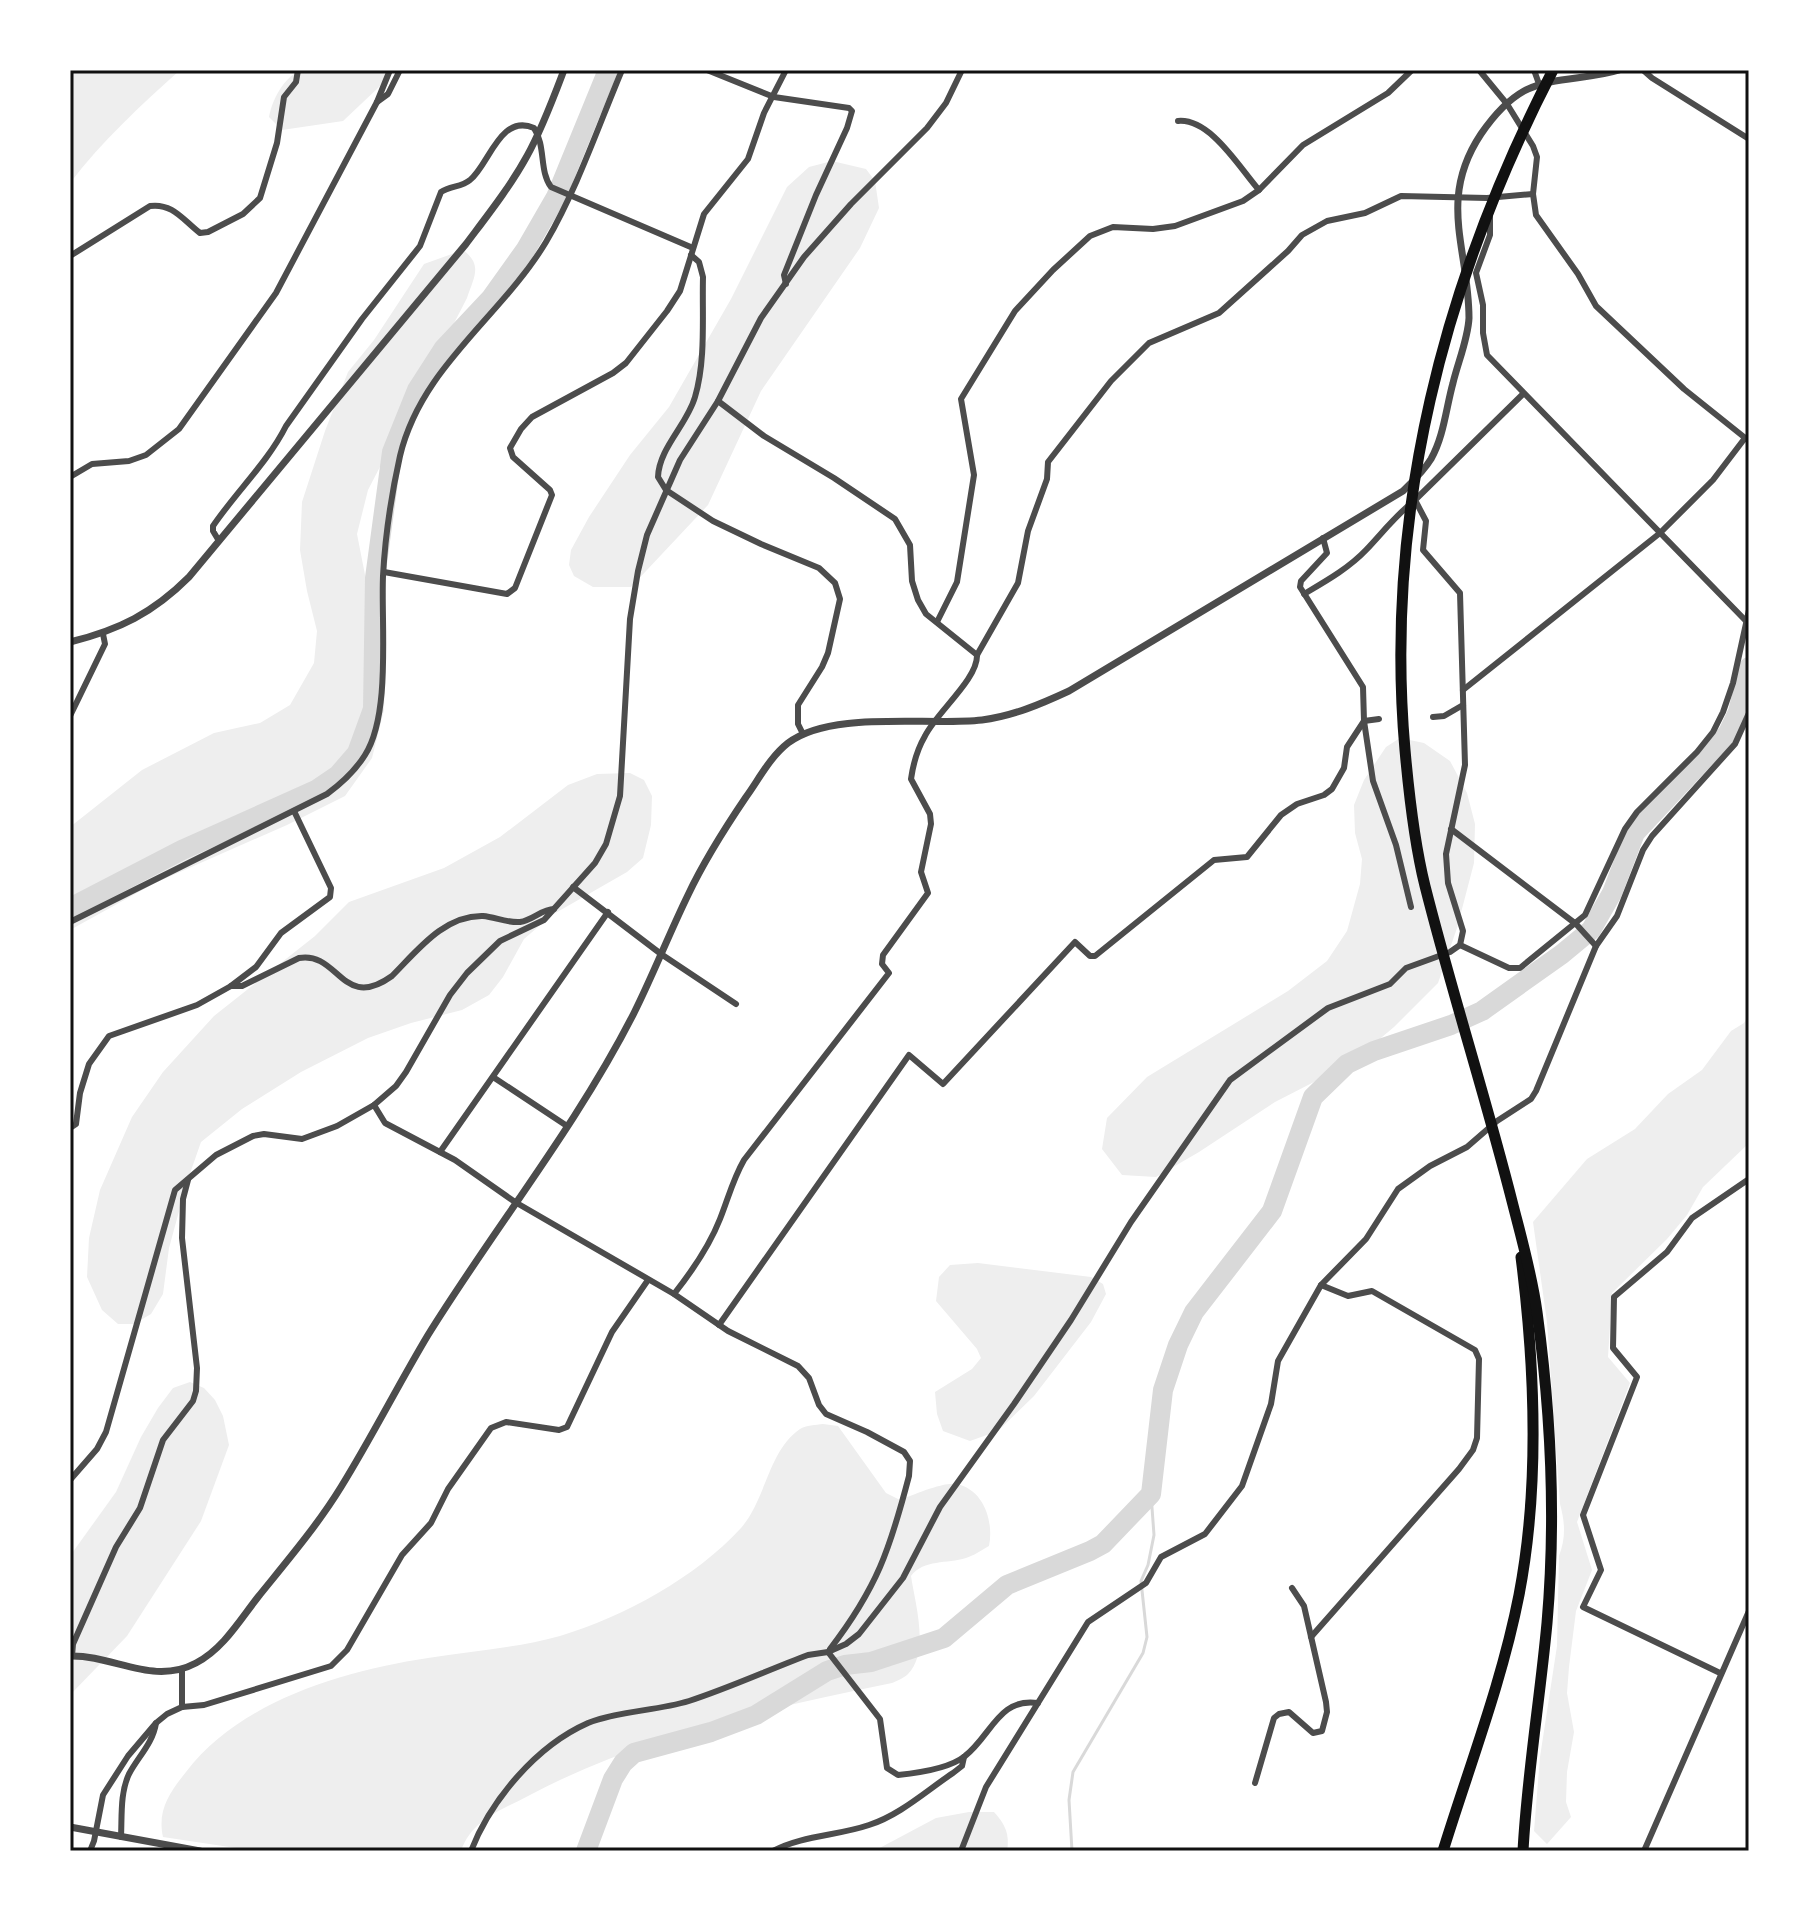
<svg xmlns="http://www.w3.org/2000/svg" width="1819" height="1921" viewBox="0 0 1819 1921" font-family="'PT Sans Narrow',sans-serif">
<rect width="100%" height="100%" fill="#fff"/>
<g fill="#eee">
<path d="M70 70H180C141 105 102 141 70 183Z"/>
<path d="M300 70H393L379 87 343 121 282 130 269 117C272 100 283 79 300 70Z"/>
<path d="M832 161 866 169 875 181 879 208 860 248 761 391 708 505 631 587H593L574 576 569 565 571 550 589 517 630 455 669 407 731 299 787 187 809 167Z"/>
<path d="M463 250C483 265 474 277 467 298L368 490 357 534 385 677 384 710 372 758 345 796 287 825 155 883 70 930V827L142 770 214 733 260 723 290 705 314 663 317 631 307 591 300 550 302 502 325 431 348 372 374 340 424 264Z"/>
<path d="M1400 738 1424 743 1450 761 1467 793 1475 824 1474 863 1457 928 1438 983 1394 1027 1351 1063 1275 1102 1199 1152 1156 1177 1122 1175 1102 1149 1107 1118 1147 1077 1288 991 1327 961 1347 931 1360 884 1362 859 1355 833 1354 805 1364 780 1386 747Z"/>
<path d="M630 773 644 780 652 796 651 825 643 858 627 872 552 915 524 939 503 977 489 995 462 1010 411 1023 368 1038 301 1072 242 1109 201 1142 187 1182 169 1248 163 1294 151 1314 134 1324H118L102 1310 87 1277 89 1238 100 1190 132 1117 163 1072 214 1016 315 936 349 902 444 868 500 837 568 785 597 774Z"/>
<path d="M1749 1014V1143L1703 1187 1687 1215 1667 1239 1612 1293 1608 1357 1630 1383 1577 1522 1592 1570 1576 1611 1569 1667 1567 1693 1574 1732 1567 1772 1566 1802 1571 1817 1547 1844 1534 1831 1540 1757 1557 1646 1559 1556C1566 1538 1565 1522 1560 1504L1547 1322 1533 1222 1587 1159 1635 1129 1668 1094 1702 1070 1731 1031 1744 1023Z"/>
<path d="M978 1263 1091 1277 1103 1284 1106 1294 1091 1322 1034 1396 998 1431 970 1441 943 1431 937 1414 935 1392 972 1369 981 1358 977 1349 936 1301 939 1277 950 1265Z"/>
<path d="M190 1382 204 1388 215 1400 223 1416 229 1445 201 1521 127 1636 70 1695V1556L116 1492 141 1437 158 1408 173 1388Z"/>
<path d="M823 1424 838 1426 886 1493 900 1500C913 1495 943 1482 956 1484 984 1489 994 1522 989 1546 982 1550 973 1556 966 1558 947 1564 924 1559 911 1576 915 1603 930 1652 908 1674 904 1678 897 1681 892 1683 767 1709 643 1735 530 1795 502 1810 472 1819 461 1851H256L163 1837C157 1810 170 1792 186 1772 240 1701 343 1671 428 1658 472 1651 517 1648 560 1636 625 1616 695 1578 741 1528 766 1500 768 1451 800 1429 806 1425 816 1425 823 1424Z"/>
<path d="M969 1812H994C1005 1824 1010 1834 1007 1851H874L936 1818Z"/>
</g>
<g fill="none" stroke-linecap="round" stroke-linejoin="round">
<path stroke="#d9d9d9" stroke-width="3" d="M1072 1851 1069 1800 1073 1772 1143 1653 1147 1637 1141 1581 1148 1565 1154 1535 1151 1494"/>
<g stroke="#d9d9d9" stroke-width="20">
<path d="M70 908 182 850 316 790 338 775 357 753 373 709 375 578 392 452 417 390 444 348 491 298 526 249 556 197 608 70"/>
<path d="M586 1851 613 1779 623 1763 634 1753 711 1732 756 1715 827 1671 845 1665 871 1662 944 1638 1007 1585 1090 1551 1103 1544 1151 1494 1163 1390 1178 1345 1194 1312 1272 1211 1313 1097 1347 1064 1374 1051 1451 1025 1482 1011 1562 954 1591 930 1612 893 1635 833 1728 733 1738 712 1749 667"/>
</g>
<g stroke="#4c4c4c" stroke-width="6">
<path d="M707 70 774 97 849 108 852 111 847 128 816 195 784 275 786 284"/>
<path d="M1479 70 1507 104 1533 146 1537 157 1533 194 1536 215 1578 274 1596 306 1684 389 1749 441"/>
<path d="M1534 70 1539 84"/>
<path d="M1643 70 1652 78 1749 139"/>
<path d="M377 102 388 94 400 70"/>
<path d="M1178 121C1210 118 1239 167 1259 190"/>
<path d="M1490 213V235L1476 273 1483 305V333L1487 355 1746 621"/>
<path d="M691 255 699 262 703 277C702 316 706 360 695 397 687 425 659 448 658 477L666 490 713 521 761 544 819 568 835 583 840 599 828 653 822 667 798 705V724L803 734"/>
<path d="M70 256 150 206C173 203 183 220 200 233L208 232 243 214 260 198 277 143 284 97 296 82 298 70"/>
<path d="M718 401 764 436 834 478 895 519 910 545 912 581 918 600 926 614 977 655"/>
<path d="M70 477 92 464 129 461 146 455 179 429 276 293 377 102 390 70"/>
<path d="M1323 538 1327 553 1301 581 1300 587 1363 687 1364 721 1373 781 1396 845 1411 907"/>
<path d="M219 541 213 531V526C236 492 268 462 286 426L362 319 420 246 441 192C450 186 462 187 470 180 489 165 500 113 534 128 546 146 539 171 551 187L693 248"/>
<path d="M384 572 507 594 515 588 552 495 550 490 513 457 510 448 521 429 532 417 613 373 626 363 667 311 680 291 704 214 748 159 764 113 786 70"/>
<path d="M1304 594C1326 581 1349 568 1366 550 1383 532 1396 515 1415 500L1523 394"/>
<path d="M937 622 957 582 974 475 961 399 1015 311 1053 270 1090 236 1113 227 1153 229 1175 226 1243 201 1259 190 1303 145 1388 93 1412 70"/>
<path d="M1463 690 1660 533 1713 480 1745 438"/>
<path d="M70 716 105 644 103 634"/>
<path d="M1433 717 1444 716 1463 705"/>
<path d="M1451 829 1576 924 1596 946"/>
<path d="M573 887 661 954 736 1004"/>
<path d="M70 922 327 794C342 783 355 771 365 755 391 714 381 625 383 576 385 538 392 492 400 456 421 367 501 317 546 242 577 189 598 127 622 70"/>
<path d="M1460 945 1509 968H1520L1585 915 1625 829 1637 812 1697 752 1713 732 1723 712 1733 683 1749 610"/>
<path d="M231 986H242L299 958C339 951 342 1012 392 976 417 951 444 915 483 916 495 917 507 923 520 922 533 920 542 909 554 909"/>
<path d="M493 1077 567 1126"/>
<path d="M374 1105 385 1123 455 1160 515 1202 674 1294 728 1331 798 1366 809 1378 819 1405 826 1414 867 1432 904 1452 910 1461 909 1476C890 1549 877 1588 830 1649"/>
<path d="M70 1128 76 1124 80 1093 89 1064 109 1036 197 1005 231 986 256 967 281 933 330 897 331 888 294 811"/>
<path d="M440 1152 608 912"/>
<path d="M674 1294C693 1270 709 1247 720 1219 728 1199 733 1179 744 1160L889 973 882 964 883 955 928 893 921 872 931 824 930 814 911 779C913 765 918 748 925 736 937 712 978 679 977 655L1018 583 1028 531 1047 479 1048 462 1111 381 1149 343 1219 313 1288 251 1302 235 1327 221 1365 213 1401 196 1487 198 1533 194"/>
<path d="M719 1325 909 1055 943 1084 1075 942 1090 956H1095L1214 860 1247 857 1281 815 1297 804 1324 795 1332 789 1344 768 1347 747 1364 721 1379 719"/>
<path d="M70 1480 97 1449 106 1432 175 1190 216 1155 253 1136 264 1134 302 1139 337 1126 374 1105 396 1086 406 1072 450 995 467 973 500 941 544 920 595 863 606 844 620 796 630 619 638 571 647 535 680 460 718 401 761 318 804 257 851 204 927 128 946 103 962 70"/>
<path d="M1311 1637 1459 1469 1473 1450 1477 1438 1479 1359 1475 1350 1372 1291 1348 1296 1321 1285"/>
<path d="M828 1652 880 1719 887 1768 898 1775C918 1773 949 1769 965 1756 991 1736 999 1697 1038 1703"/>
<path d="M72 1656 73 1644 116 1547 140 1508 163 1440 193 1401 196 1391 197 1368 182 1238 183 1199 188 1180"/>
<path d="M182 1669V1707"/>
<path d="M1720 1673 1583 1607 1601 1570 1583 1515 1637 1377 1613 1348 1614 1297 1667 1252 1692 1218 1749 1179"/>
<path d="M1255 1783 1274 1718 1279 1714 1289 1712 1313 1733 1322 1731 1327 1712 1326 1702 1304 1606 1292 1588"/>
<path d="M121 1837C122 1816 120 1793 129 1774 138 1757 153 1743 156 1723"/>
<path d="M90 1851 94 1841 103 1795 128 1756 156 1723 167 1714 182 1707 204 1705 331 1666 347 1650 402 1555 431 1523 448 1489 491 1428 506 1422 559 1430 567 1427 612 1332 648 1280"/>
<path d="M471 1851C491 1800 536 1746 588 1723 618 1711 656 1711 689 1701 729 1688 768 1670 808 1655L828 1652 846 1644 859 1634 903 1578 940 1507 1014 1404 1071 1320 1131 1222 1230 1080 1328 1008 1390 984 1406 968 1450 952 1460 945 1463 931 1448 883 1446 854 1465 765 1460 593 1423 550 1426 521 1415 500"/>
<path d="M773 1851C803 1835 837 1836 869 1825 900 1815 926 1791 953 1773L962 1766 964 1757"/>
<path d="M961 1851 986 1787 1088 1622 1146 1583 1161 1557 1205 1534 1242 1486 1271 1404 1278 1361 1321 1285 1366 1239 1398 1189 1430 1166 1467 1147 1497 1121 1531 1099 1536 1091 1596 946 1617 916 1643 850 1652 836 1735 744 1749 713"/>
<path d="M1644 1851 1749 1611"/>
</g>
<g stroke="#4c4c4c" stroke-width="7">
<path d="M70 642C119 630 153 613 189 577L466 244C487 216 510 187 527 156 542 129 553 99 564 70"/>
<path d="M70 1656C114 1655 153 1686 196 1663 223 1649 240 1620 258 1597 287 1561 317 1526 341 1487 372 1437 398 1385 428 1335 495 1227 576 1127 634 1013 653 975 669 934 688 895 704 861 725 828 746 797 759 779 770 757 788 743 831 710 927 726 982 720 1013 716 1041 704 1069 691L1403 491C1413 481 1423 472 1431 459 1444 436 1446 408 1453 383 1458 362 1468 339 1469 318 1469 249 1437 200 1481 134 1492 118 1506 101 1524 91 1552 76 1588 80 1619 70"/>
<path d="M70 1827 200 1851"/>
</g>
<g stroke="#111" stroke-width="11">
<path d="M1443 1851C1469 1767 1502 1682 1519 1595 1540 1486 1535 1367 1521 1257"/>
<path d="M1523 1851C1527 1775 1540 1699 1547 1623 1556 1520 1551 1414 1537 1312 1532 1275 1522 1240 1513 1205 1486 1098 1452 993 1425 886 1414 842 1409 795 1405 750 1384 511 1444 281 1553 70"/>
</g>
</g>
<rect width="1819" height="1921" fill="none" stroke="#ffffff" stroke-width="144"/>
<rect x="72" y="72" width="1675" height="1777" fill="none" stroke="#111" stroke-width="3"/>
</svg>
